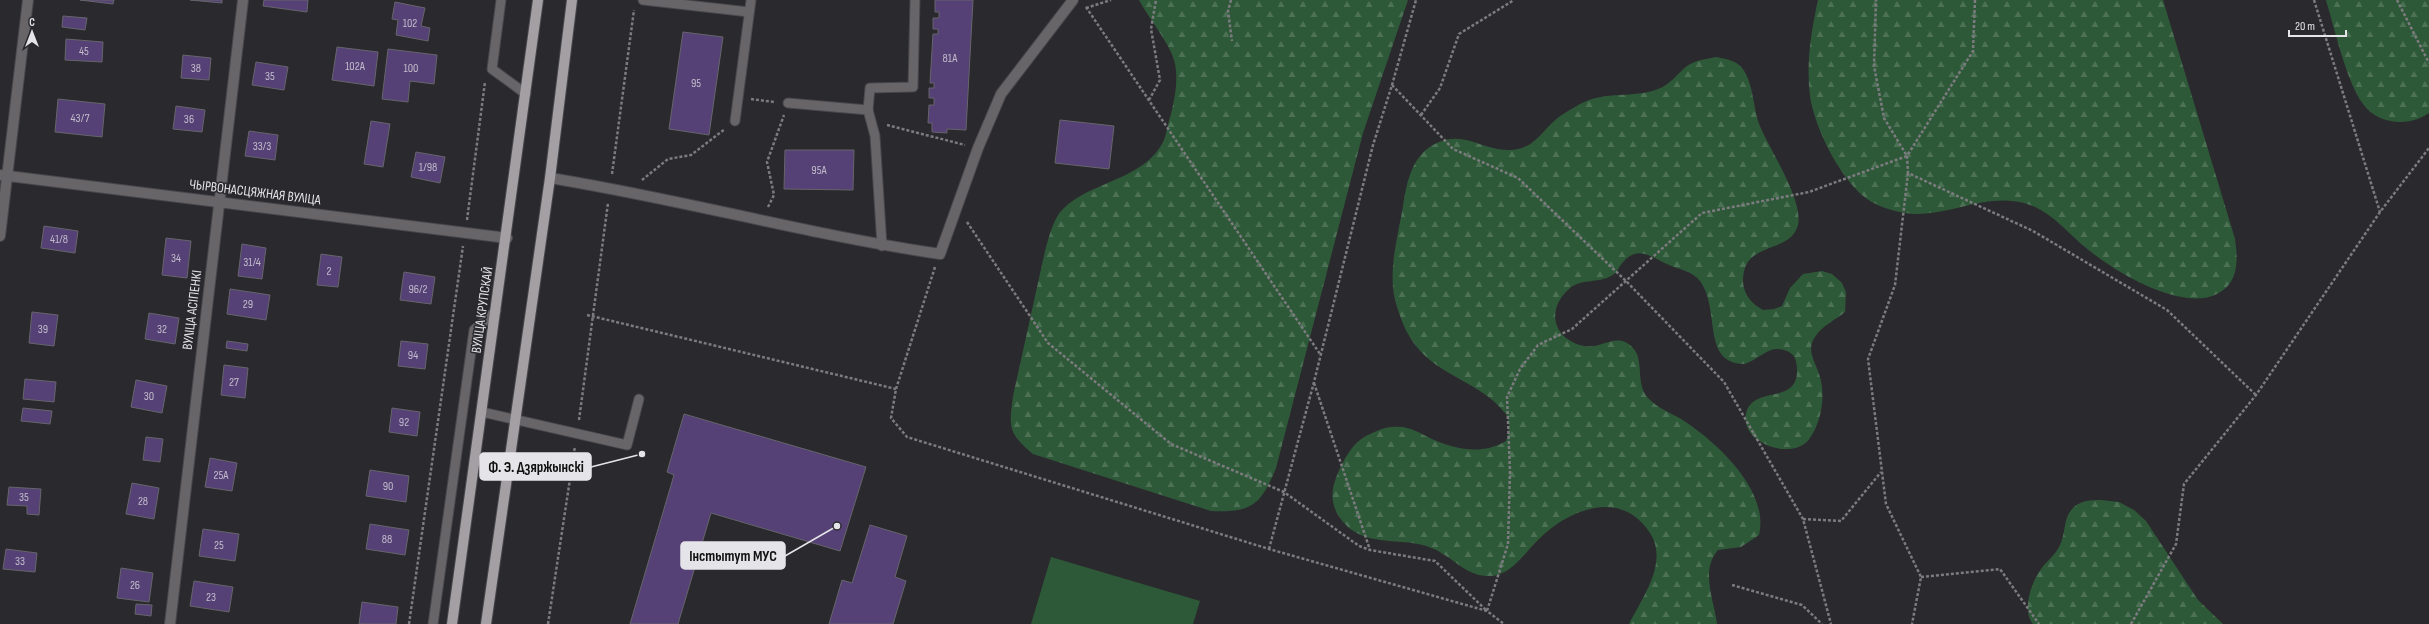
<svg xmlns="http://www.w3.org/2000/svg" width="2429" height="624" viewBox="0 0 2429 624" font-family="'Sofia Sans Condensed',sans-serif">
<defs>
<pattern id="forest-firs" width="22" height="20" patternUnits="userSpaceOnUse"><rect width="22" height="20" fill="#2e5938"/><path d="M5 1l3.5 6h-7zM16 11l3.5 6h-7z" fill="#4c7155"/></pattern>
</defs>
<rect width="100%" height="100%" fill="#2a292e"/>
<g fill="url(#forest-firs)">
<path d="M1139 0H1408L1363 133 1276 468C1261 504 1253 513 1211 511L1033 454C1008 433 1009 428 1013 396L1045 251C1049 237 1053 219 1063 209 1090 181 1146 180 1164 140 1167 132 1168 122 1171 114 1175 97 1179 77 1174 60 1170 44 1148 17 1139 0Z"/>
<path d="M1818 0H2163L2235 239C2238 260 2239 283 2217 294 2181 312 2113 271 2085 247 2068 233 2051 212 2030 205 1989 191 1954 215 1915 214 1899 213 1880 208 1867 199 1840 179 1815 129 1810 96 1806 64 1811 31 1818 0Z"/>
<path d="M2326 0H2429V113C2409 127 2378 125 2363 104 2347 83 2334 27 2326 0Z"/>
<path d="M1716 57C1726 59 1736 60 1743 69 1753 84 1753 104 1758 121 1767 147 1807 203 1797 228 1787 254 1742 241 1743 282 1744 295 1752 304 1763 310L1774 309 1782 306 1790 288 1803 274 1822 271 1832 274 1842 283 1846 292 1845 312C1835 320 1822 326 1815 337 1806 350 1815 361 1819 374 1826 393 1822 421 1810 438 1794 462 1740 444 1746 414 1752 385 1796 405 1797 372 1797 367 1797 360 1793 355 1789 351 1782 349 1776 349 1767 349 1755 361 1744 364 1701 363 1721 310 1700 281 1691 270 1679 270 1667 264 1651 257 1638 245 1623 262 1620 265 1618 271 1614 274 1601 284 1582 278 1570 288 1545 310 1553 339 1584 346 1600 350 1617 331 1632 347 1645 359 1635 382 1647 397 1657 408 1669 412 1681 419 1716 441 1770 491 1759 535L1741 547 1718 550C1700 571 1714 599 1717 624H1629C1642 598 1669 562 1650 533 1622 489 1570 508 1539 539 1524 553 1510 578 1486 576 1466 575 1452 557 1434 549 1402 534 1361 552 1338 515 1331 503 1331 491 1336 478 1342 463 1351 444 1366 436 1374 432 1384 427 1393 427 1408 425 1420 433 1432 439 1456 450 1483 455 1506 441 1509 432 1511 421 1505 413 1482 383 1439 376 1416 346 1406 334 1399 315 1395 300 1388 269 1398 236 1403 206 1407 181 1412 153 1439 142 1471 129 1492 161 1527 146 1536 141 1544 131 1552 123 1560 115 1570 110 1580 104 1607 90 1632 99 1658 89 1670 85 1678 73 1687 66 1696 60 1706 59 1716 57Z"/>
<path d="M2101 500 2119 502 2134 510 2146 521 2198 600 2223 624H2033C2022 611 2031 584 2039 572 2045 562 2055 556 2060 545 2066 533 2063 518 2073 508 2081 500 2091 500 2101 500Z"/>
</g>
<path fill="#2e5938" d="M1051 557 1200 601 1193 624H1031Z"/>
<g fill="#554175" stroke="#66656b">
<path d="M80 0H114L113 4Z"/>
<path d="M190 0H222V3Z"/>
<path d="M264 0H308L307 12 263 6Z"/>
<path d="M935 0H973L966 130 947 129V133L932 132V123H928L929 105H934V98H929V88H934V83H930L933 34H938V29H933V18H939V12H935Z"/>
<path d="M395 2 425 8 421 26 430 28 428 41 396 35 398 20 392 19Z"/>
<path d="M63 16 87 18 85 30 62 27Z"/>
<path d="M683 32 723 37 709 135 669 129Z"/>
<path d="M66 39 103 42 102 62 65 60Z"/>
<path d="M337 47 378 52 374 86 332 80Z"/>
<path d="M388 49 437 55 434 84 410 81 408 102 382 99Z"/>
<path d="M183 55 211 58 209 80 181 78Z"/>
<path d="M256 62 288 67 284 90 252 85Z"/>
<path d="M58 99 105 104 102 137 55 132Z"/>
<path d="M176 106 205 110 202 132 173 129Z"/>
<path d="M1060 120 1114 126 1109 169 1055 163Z"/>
<path d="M371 121 390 124 383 167 364 164Z"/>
<path d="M249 131 278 135 275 160 245 156Z"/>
<path d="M785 150H854L853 190 784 189Z"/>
<path d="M416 152 445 157 440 183 411 177Z"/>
<path d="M44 226 78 231 75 253 41 248Z"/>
<path d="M166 238 191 241 187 278 162 275Z"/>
<path d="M242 244 266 248 262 279 238 276Z"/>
<path d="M321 254 342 257 338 287 317 285Z"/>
<path d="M404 272 435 277 431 304 400 300Z"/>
<path d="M230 289 270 295 266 320 227 314Z"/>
<path d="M32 312 58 315 54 346 29 343Z"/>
<path d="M149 313 179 318 175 344 145 339Z"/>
<path d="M227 341 248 344 247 351 226 348Z"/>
<path d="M401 341 428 344 425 369 398 366Z"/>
<path d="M224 365 248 368 245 398 221 395Z"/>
<path d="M25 379 56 382 54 402 23 399Z"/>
<path d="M136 380 167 386 162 413 131 407Z"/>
<path d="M23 408 52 411 50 424 21 421Z"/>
<path d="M392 408 420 412 417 436 389 432Z"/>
<path d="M684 414 866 467 840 551 711 513 678 624H630L674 475 667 472Z"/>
<path d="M146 437 163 439 160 462 143 460Z"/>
<path d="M210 458 237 463 232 491 205 487Z"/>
<path d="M370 470 409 476 406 502 366 496Z"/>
<path d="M132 483 159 488 154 519 126 514Z"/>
<path d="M9 487 41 489 39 515 27 514V506L7 505Z"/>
<path d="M370 524 409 530 405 555 366 549Z"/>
<path d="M870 525 907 536 895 577 906 581 893 624H829L842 580 852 583Z"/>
<path d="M203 529 239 534 235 561 199 556Z"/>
<path d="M6 549 37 553 35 572 3 569Z"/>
<path d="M121 568 153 573 149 602 117 598Z"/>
<path d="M194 581 233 587 229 612 190 606Z"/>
<path d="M362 602 398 607 396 624H359Z"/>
<path d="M136 604 152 605 151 616 135 614Z"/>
</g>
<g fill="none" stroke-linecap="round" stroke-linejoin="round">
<defs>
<g id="lane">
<path d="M501 0 492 69 526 94"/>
<path d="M643 0 749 12"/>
<path d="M788 103 868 110 875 136 882 246"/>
<path d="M868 110 870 88 913 87 915 0"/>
<path d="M735 121 751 0"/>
<path d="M482 412 627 445 639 399"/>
<path d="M433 624 474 330 496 311"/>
</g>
<g id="street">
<path d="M0 175 507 238"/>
<path d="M550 178C681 199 809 235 940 254L978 148 1001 94 1073 0"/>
<path d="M0 236 28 0"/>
<path d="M170 624 243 0"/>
</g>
<g id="primary">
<path d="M452 624 538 0"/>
<path d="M486 624 550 178 572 0"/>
</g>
</defs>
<use href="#lane" stroke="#48474c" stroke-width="11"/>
<use href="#street" stroke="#48474c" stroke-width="12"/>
<use href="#primary" stroke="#48474c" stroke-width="12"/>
<g stroke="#7c7b7f" stroke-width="2.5" stroke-dasharray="3 2" stroke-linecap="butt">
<path d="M1231 0 1228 11 1232 41"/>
<path d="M1975 0 1973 51 1907 156 1908 173 2033 231 2167 310 2256 395"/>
<path d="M2314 0 2380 212"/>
<path d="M2397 0 2429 63"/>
<path d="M1086 7 1320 354"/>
<path d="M1086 8 1111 0"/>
<path d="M1392 85 1453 149 1518 178 1626 281 1724 382 1803 519 1831 624"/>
<path d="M751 99 774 102"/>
<path d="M1149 100 1160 80 1151 29 1156 0"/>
<path d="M1421 115 1440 88 1459 34 1514 0"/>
<path d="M887 125 965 145"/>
<path d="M1908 173 1895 285 1868 359 1886 504 1921 577 1912 624"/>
<path d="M612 174 634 10"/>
<path d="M642 180 668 159 691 155 725 129"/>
<path d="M768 207 774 195 767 162 784 115"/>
<path d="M467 220 485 82"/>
<path d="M967 222 1048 343 1171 444 1284 492 1359 546 1370 550 1435 561 1487 611 1508 544 1510 471 1507 397 1520 369 1538 345 1572 329 1702 213 1809 192 1907 156 1884 118 1874 66 1876 0"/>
<path d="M935 267 896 389 891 418 907 437 1269 549 1487 611 1504 624"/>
<path d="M587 315 896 389"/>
<path d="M1314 383 1370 550"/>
<path d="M579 420 608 203"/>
<path d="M1803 519 1841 521 1881 472"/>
<path d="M1269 549 1314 382 1373 145 1392 85 1416 0"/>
<path d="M1921 577 2000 569 2039 624"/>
<path d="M1732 585 1802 605 1822 624"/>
<path d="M409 624 463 246"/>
<path d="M548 624 575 446"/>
<path d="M2131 624 2176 544 2184 484 2256 395 2380 212 2429 148"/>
</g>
<use href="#lane" stroke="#676567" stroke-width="9"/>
<use href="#street" stroke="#676567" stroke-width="10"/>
<use href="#primary" stroke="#a39fa3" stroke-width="10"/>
</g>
<g text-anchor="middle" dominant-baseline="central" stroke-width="3" stroke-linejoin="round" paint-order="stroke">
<g font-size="12" fill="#c1bbcb">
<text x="410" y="23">102</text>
<text x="84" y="51">45</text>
<text x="950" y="58">81А</text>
<text x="355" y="66">102А</text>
<text x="196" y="68">38</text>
<text x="411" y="68">100</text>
<text x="270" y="76">35</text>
<text x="696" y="83">95</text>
<text x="80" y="118">43/7</text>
<text x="189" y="119">36</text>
<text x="262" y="146">33/3</text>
<text x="428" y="167">1/98</text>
<text x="819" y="170">95А</text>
<text x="59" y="239">41/8</text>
<text x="176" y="258">34</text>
<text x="252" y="262">31/4</text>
<text x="329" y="271">2</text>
<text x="418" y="289">96/2</text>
<text x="248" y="304">29</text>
<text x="43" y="329">39</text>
<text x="162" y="329">32</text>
<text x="413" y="355">94</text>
<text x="234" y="382">27</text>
<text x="149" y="396">30</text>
<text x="404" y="422">92</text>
<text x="221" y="475">25А</text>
<text x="388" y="486">90</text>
<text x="24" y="497">35</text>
<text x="143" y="501">28</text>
<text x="387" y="539">88</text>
<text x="219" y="545">25</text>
<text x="20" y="561">33</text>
<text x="135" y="585">26</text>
<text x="211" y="597">23</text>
</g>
<g font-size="14" fill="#e5e4e8" stroke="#2a292e">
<text transform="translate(255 192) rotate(7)">ЧЫРВОНАСЦЯЖНАЯ ВУЛІЦА</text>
<text transform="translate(192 310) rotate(-83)">ВУЛІЦА АСІПЕНКІ</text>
<text transform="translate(482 310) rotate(-82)">ВУЛІЦА КРУПСКАЙ</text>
</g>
</g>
<path fill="none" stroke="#e5e4e8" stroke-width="1.5" d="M642 454L591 467M837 526L785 556"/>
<g fill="#e5e4e8" stroke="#2a292e" stroke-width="1.5">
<circle cx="642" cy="454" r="4"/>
<circle cx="837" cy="526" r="4"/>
</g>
<g fill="#e5e4e8" stroke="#e5e4e8" stroke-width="1.5">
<rect x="480" y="453" width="111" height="27" rx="4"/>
<rect x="681" y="542" width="104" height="27" rx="4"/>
</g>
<g font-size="15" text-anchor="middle" font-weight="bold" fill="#111">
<text x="536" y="472">Ф. Э. Дзяржынскі</text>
<text x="733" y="561">Інстытут МУС</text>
</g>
<g transform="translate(32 32)" stroke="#2a292e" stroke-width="3" paint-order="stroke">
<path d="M0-3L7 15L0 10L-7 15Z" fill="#e5e4e8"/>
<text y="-6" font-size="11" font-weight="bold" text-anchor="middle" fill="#e5e4e8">С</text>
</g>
<path d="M2289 30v6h57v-6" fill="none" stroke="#e5e4e8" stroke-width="2"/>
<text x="2295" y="30" font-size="12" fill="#e5e4e8" stroke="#2a292e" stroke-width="3" paint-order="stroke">20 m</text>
</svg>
